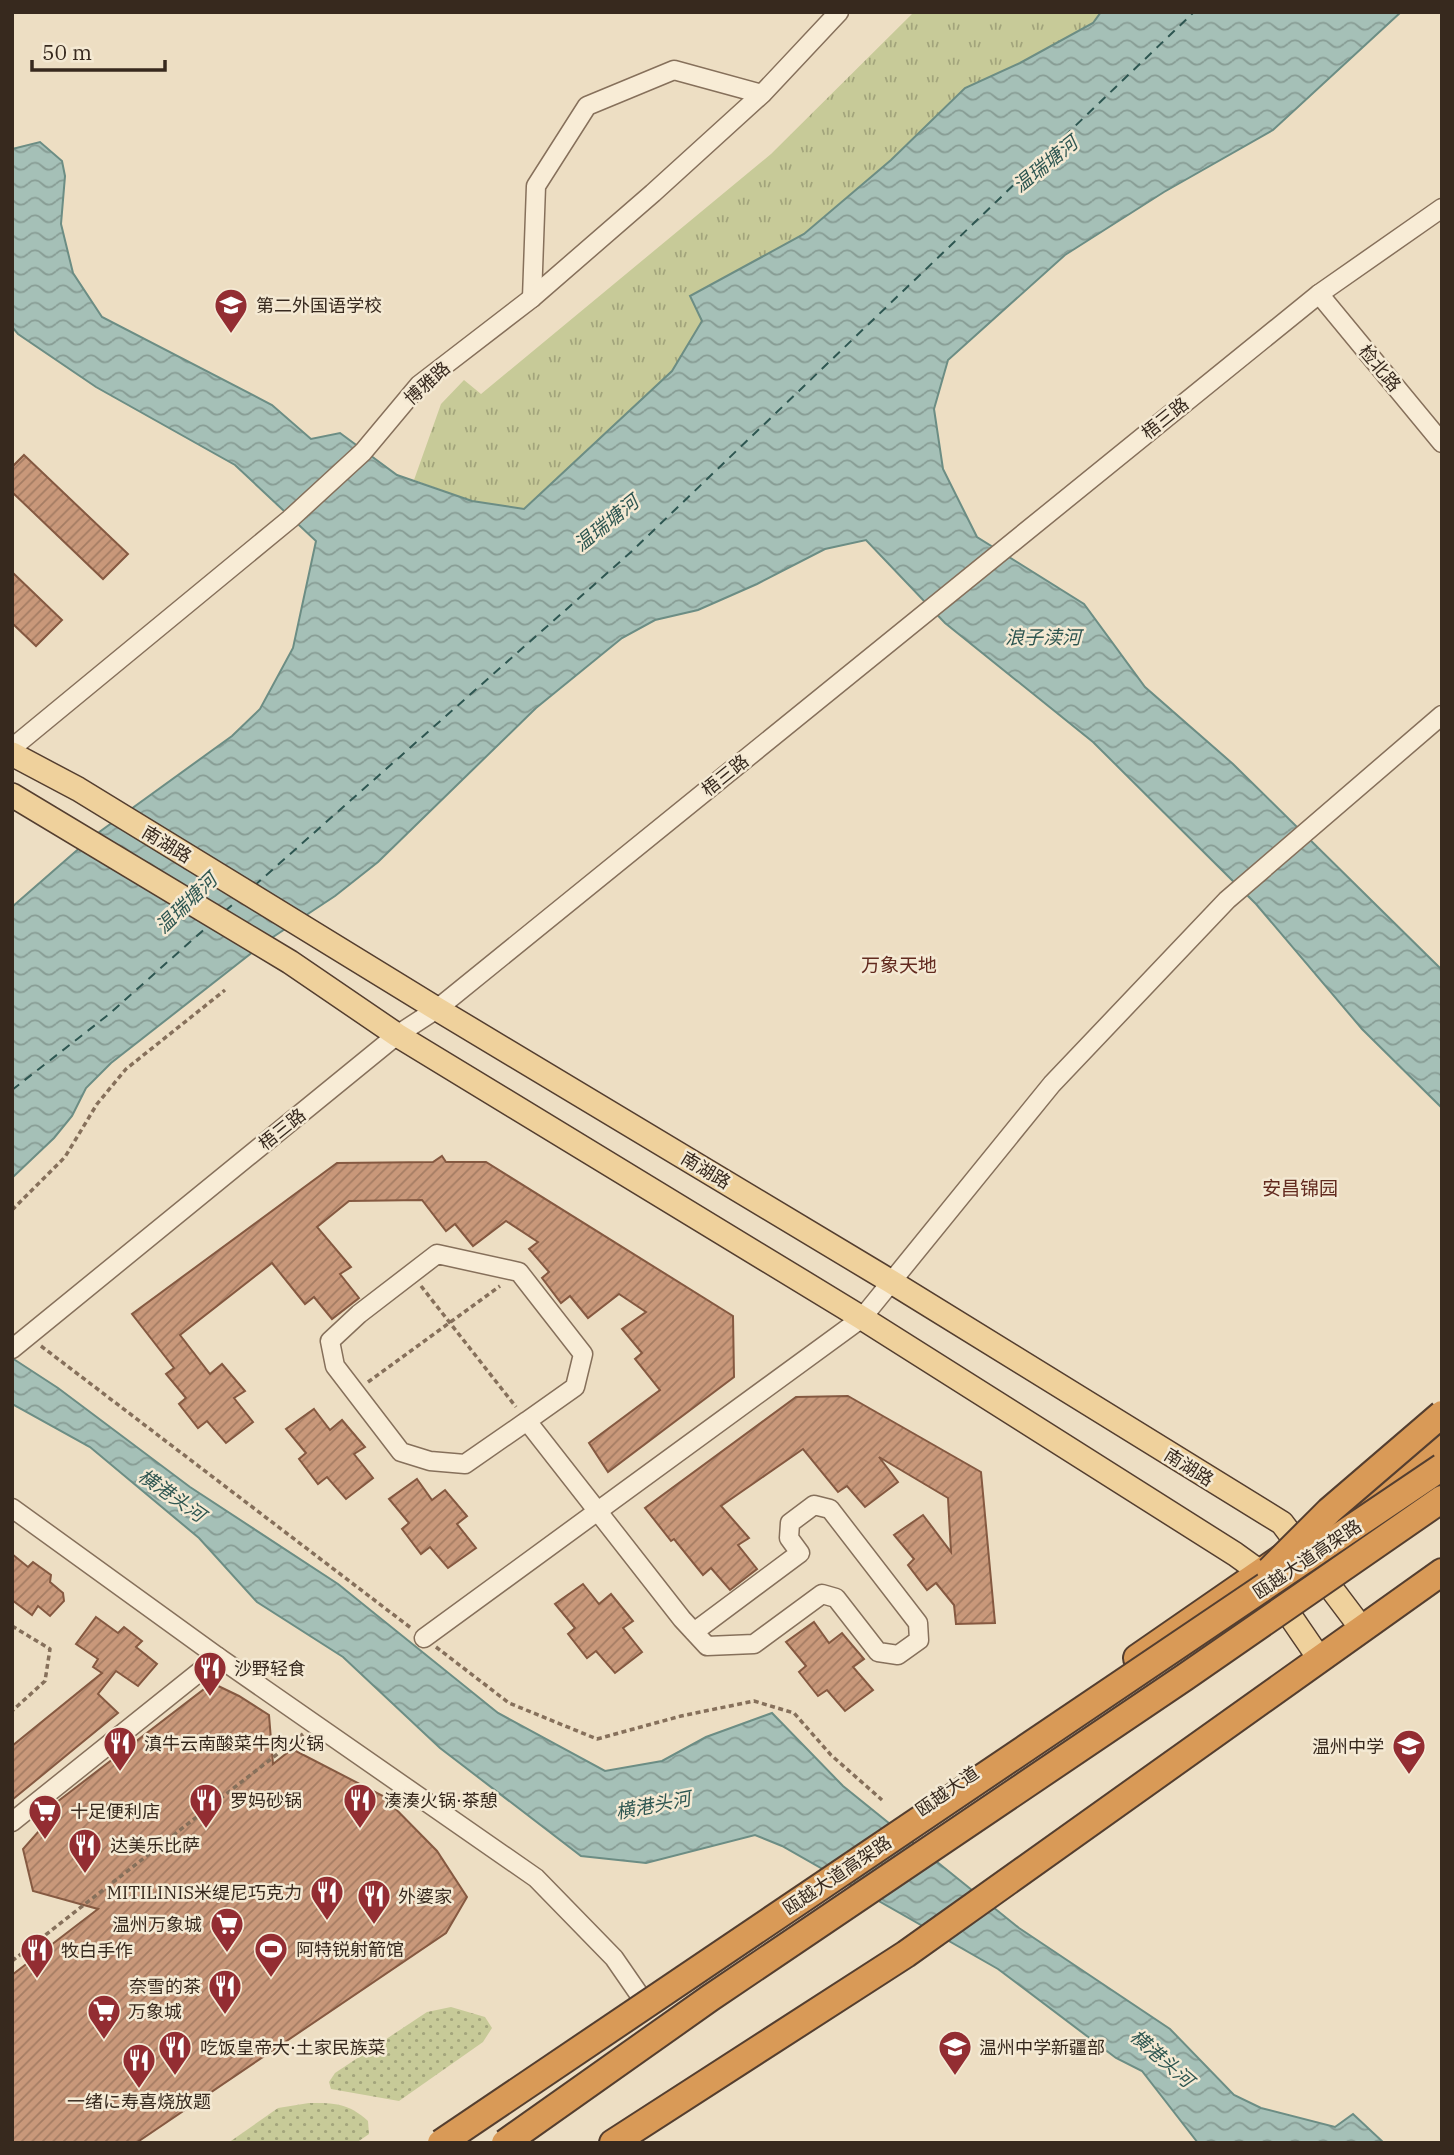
<svg xmlns="http://www.w3.org/2000/svg" width="1454" height="2155" viewBox="0 0 1454 2155" font-family="'IBM Plex Serif','Noto Sans SC','Noto Sans JP',serif">
<defs>
<pattern id="grass-dots" width="8" height="8" patternUnits="userSpaceOnUse" patternTransform="scale(1.75)"><rect width="8" height="8" fill="#c7ca98"/><path d="M2 2h.1M6 6h.1" fill="none" stroke="#a2a47b" stroke-width="1.8" stroke-linecap="round"/></pattern>
<pattern id="park-tufts" width="24" height="20" patternUnits="userSpaceOnUse" patternTransform="scale(1.75)"><rect width="24" height="20" fill="#c7ca98"/><path d="M3 7l-1-3M5 7V3M7 7l1-3M15 17l-1-3M17 17v-4M19 17l1-3" fill="none" stroke="#a2a47b"/></pattern>
<pattern id="water-waves" width="16" height="10" patternUnits="userSpaceOnUse" patternTransform="scale(1.75)"><rect width="16" height="10" fill="#a5c0b7"/><path d="M0 5q4-4 8 0t8 0" fill="none" stroke="#879c94"/></pattern>
<pattern id="building-hatch" width="6" height="6" patternUnits="userSpaceOnUse" patternTransform="scale(1.75)"><rect width="6" height="6" fill="#c9987a"/><path d="M-1 1l2-2M0 6l6-6M5 7l2-2" fill="none" stroke="#a47c63"/></pattern>
</defs>
<rect width="100%" height="100%" fill="#eddec3"/>
<g fill="url(#grass-dots)">
<path d="M451 2007 485 2017 492 2028 483 2042 399 2101 331 2089 329 2082 335 2073 427 2012Z"/>
<path d="M309 2103C335 2103 348 2103 368 2121L369 2134 356 2143H228L278 2108Z"/>
</g>
<path fill="url(#park-tufts)" d="M914 12H1101L1093 23 1020 63 965 88 891 160 804 234 690 296 702 321 672 371 524 509 472 501 414 480 441 404 464 380 481 394 771 154Z"/>
<g fill="url(#water-waves)" stroke="#6c8d84" stroke-width="2">
<path d="M1101 12H1401L1273 130 1164 192 1065 255 948 360 934 409 943 469 977 537 1084 604 1145 687 1233 764 1442 970V1108L1362 1029 1256 904 1093 742 945 623 866 540 825 549 757 584 698 610 655 620 622 638 536 708 378 862 335 896 267 941 111 1063 86 1088 72 1116 54 1138 12 1178V907L91 838 232 736 260 709 293 648 316 541 235 465 96 387 18 334 12 327V149L40 142 62 161 65 176 61 224 73 273 102 317 272 405 311 439 340 433 397 475 472 501 524 509 672 371 702 321 690 296 804 234 891 160 965 88 1020 63 1093 23Z"/>
<path d="M12 1358 58 1388 190 1487 338 1584 498 1713 605 1771 662 1761 706 1737 772 1713 843 1786 1019 1928 1170 2029 1234 2095 1261 2108 1335 2127 1353 2114 1384 2143H1198L1142 2071 1116 2058 998 1969 782 1846 755 1835 646 1863 581 1856 440 1748 343 1657 257 1602 199 1538 90 1447 12 1404Z"/>
</g>
<g fill="none" stroke-linecap="round" stroke-linejoin="round">
<g stroke="#2e5651" stroke-width="2" stroke-dasharray="9 7" stroke-linecap="butt">
<path d="M254 886 631 552 1194 12"/>
<path d="M225 911 239 899"/>
<path d="M12 1090 108 1015 208 926"/>
</g>
</g>
<g fill="url(#building-hatch)" stroke="#855941" stroke-width="2">
<path d="M24 455 128 554 103 579 12 492V467Z"/>
<path d="M12 572 62 620 36 646 12 623Z"/>
<path d="M442 1156 446 1162H486L733 1316 734 1377 608 1472 589 1443 660 1390 635 1359 642 1353 622 1329 646 1312 619 1294 588 1318 570 1296 561 1303 542 1278 549 1272 529 1249 538 1242 506 1221 473 1246 455 1224 446 1231 422 1200 349 1201 317 1227 351 1267 340 1274 359 1298 332 1319 314 1297 305 1304 272 1263 180 1335 210 1374 222 1364 245 1391 234 1398 253 1422 226 1443 207 1421 198 1428 179 1404 186 1398 166 1374 174 1368 132 1314 337 1163 433 1162Z"/>
<path d="M848 1396 981 1472 995 1623 956 1624 954 1605 936 1583 927 1590 908 1565 914 1559 894 1535 923 1515 951 1552 948 1498 879 1457 898 1482 865 1507 847 1486 838 1492 803 1449 721 1506 749 1538 738 1545 757 1569 730 1590 711 1568 703 1575 674 1539 671 1541 645 1508 796 1397Z"/>
<path d="M314 1409 330 1430 342 1420 365 1447 354 1454 373 1478 346 1499 327 1477 318 1484 299 1459 306 1453 286 1429Z"/>
<path d="M417 1479 432 1500 445 1490 467 1516 457 1524 476 1548 448 1568 430 1547 421 1554 402 1529 409 1523 389 1499Z"/>
<path d="M12 1554 28 1567 33 1562 51 1575 50 1582 63 1593 64 1601 50 1616 38 1606 32 1615 12 1600Z"/>
<path d="M583 1584 599 1604 611 1594 633 1621 623 1628 642 1652 615 1673 596 1651 587 1658 568 1634 575 1628 555 1604Z"/>
<path d="M96 1617 118 1633 124 1627 142 1641 136 1647 157 1664 138 1686 116 1671 98 1694 118 1713 12 1800V1746L102 1673 93 1667 98 1659 76 1644Z"/>
<path d="M814 1622 829 1643 842 1633 864 1659 853 1667 873 1690 845 1711 827 1690 818 1696 799 1672 806 1666 786 1642Z"/>
<path d="M212 1683 239 1696 269 1715 273 1764 292 1749 383 1796 437 1851 467 1897 446 1933 136 2143H12V1975L98 1909 33 1891 23 1849 47 1822 40 1815Z"/>
</g>
<g fill="none" stroke-linecap="round" stroke-linejoin="round">
<defs>
<g id="minor">
<path d="M1319 294 1442 443"/>
<path d="M532 298 536 186 587 106 674 70 762 94"/>
<path d="M12 748 290 519 363 452 419 385 532 298 653 193 762 94 839 12"/>
<path d="M12 1349 397 1035 437 1009 1319 294 1442 208"/>
<path d="M527 1421 465 1464 430 1461 401 1452 335 1366 330 1341 359 1314 437 1254 519 1272 583 1354 575 1387 527 1421 682 1619 707 1646 754 1644 822 1594 836 1598 878 1652 898 1655 919 1640 918 1623 830 1509 814 1505 790 1523 789 1538 800 1553 694 1632"/>
<path d="M12 1508 218 1657 536 1878 614 1958 643 2000"/>
<path d="M424 1638 862 1318 1052 1084 1227 900 1442 715"/>
<path d="M12 1822 218 1657"/>
</g>
<g id="major">
<path d="M12 754 78 789 437 1009 890 1281 1282 1523 1362 1629"/>
<path d="M12 795 290 962 397 1035 862 1318 1235 1554 1260 1572 1319 1658"/>
</g>
<g id="highway">
<path d="M1345 1511 1442 1438"/>
<path d="M1137 1658 1286 1555"/>
<path d="M613 2143 906 1954 1442 1572"/>
</g>
</defs>
<use href="#minor" stroke="#86705b" stroke-width="21"/>
<use href="#major" stroke="#543e2f" stroke-width="26"/>
<use href="#highway" stroke="#543e2f" stroke-width="30"/>
<g stroke="#86705b" stroke-width="3.5" stroke-dasharray="5 3.5" stroke-linecap="butt">
<path d="M12 1210 65 1157 97 1104 126 1069 225 990"/>
<path d="M421 1286 516 1407"/>
<path d="M41 1346 411 1628"/>
<path d="M368 1382 500 1286"/>
<path d="M12 1626 50 1649 45 1681 12 1711"/>
<path d="M436 1647 509 1703 597 1739 681 1716 754 1701 794 1713 831 1755 882 1800"/>
<path d="M12 1961 303 1734"/>
</g>
<use href="#minor" stroke="#f8ecd6" stroke-width="18"/>
<use href="#major" stroke="#efd19c" stroke-width="23"/>
<use href="#highway" stroke="#d99a57" stroke-width="26"/>
<defs>
<g id="highway-bridge">
<path d="M1270 1570 1329 1511 1442 1414"/>
<path d="M441 2143 1442 1467"/>
<path d="M505 2143 710 1998 1185 1677 1442 1499"/>
</g>
</defs>
<use href="#highway-bridge" stroke="#543e2f" stroke-width="30" stroke-linecap="butt"/>
<use href="#highway-bridge" stroke="#d99a57" stroke-width="26"/>
</g>
<defs>
<symbol id="school-pin" viewBox="-11 -11 22 30"><path d="M0 17L-7.5 6A9.5 9.5 0 1 1 7.5 6Z" fill="#932d32" stroke="#f4e9d3"/><path d="M0-5L7-2L0 1L-7-2ZM-4 1L0 2.5L4 1V4Q0 6-4 4Z" fill="#fff"/></symbol>
<symbol id="restaurant-pin" viewBox="-11 -11 22 30"><path d="M0 17L-7.5 6A9.5 9.5 0 1 1 7.5 6Z" fill="#932d32" stroke="#f4e9d3"/><path d="M-5-6h1v4h1v-4h1v4h1v-4h1v5L-1.5 .5V6h-2V.5L-5-1ZM5-6V6H3V1.5H1.5Q1.5-4 5-6Z" fill="#fff"/></symbol>
<symbol id="supermarket-pin" viewBox="-11 -11 22 30"><path d="M0 17L-7.5 6A9.5 9.5 0 1 1 7.5 6Z" fill="#932d32" stroke="#f4e9d3"/><path d="M-6-5.5h2.5l.6 2H6L4.5 2H-2.5L-4.4-4H-6ZM-1.5 3.2a1.3 1.3 0 1 0 .1 0ZM3 3.2a1.3 1.3 0 1 0 .1 0Z" fill="#fff"/></symbol>
<symbol id="stadium-pin" viewBox="-11 -11 22 30"><path d="M0 17L-7.5 6A9.5 9.5 0 1 1 7.5 6Z" fill="#932d32" stroke="#f4e9d3"/><path d="M0-5a6.5 5 0 1 0 0 10a6.5 5 0 1 0 0-10ZM-3.5-1.8h7v3.6h-7Z" fill="#fff"/></symbol>
</defs>
<g fill-rule="evenodd">
<use href="#school-pin" x="212" y="286" width="38" height="52"/>
<use href="#restaurant-pin" x="191" y="1649" width="38" height="52"/>
<use href="#restaurant-pin" x="101" y="1724" width="38" height="52"/>
<use href="#school-pin" x="1390" y="1727" width="38" height="52"/>
<use href="#restaurant-pin" x="187" y="1781" width="38" height="52"/>
<use href="#restaurant-pin" x="341" y="1781" width="38" height="52"/>
<use href="#supermarket-pin" x="26" y="1792" width="38" height="52"/>
<use href="#restaurant-pin" x="66" y="1826" width="38" height="52"/>
<use href="#restaurant-pin" x="308" y="1873" width="38" height="52"/>
<use href="#restaurant-pin" x="355" y="1877" width="38" height="52"/>
<use href="#supermarket-pin" x="208" y="1905" width="38" height="52"/>
<use href="#stadium-pin" x="252" y="1930" width="38" height="52"/>
<use href="#restaurant-pin" x="18" y="1931" width="38" height="52"/>
<use href="#restaurant-pin" x="206" y="1967" width="38" height="52"/>
<use href="#supermarket-pin" x="85" y="1992" width="38" height="52"/>
<use href="#restaurant-pin" x="156" y="2028" width="38" height="52"/>
<use href="#school-pin" x="936" y="2028" width="38" height="52"/>
<use href="#restaurant-pin" x="120" y="2041" width="38" height="52"/>
</g>
<g text-anchor="middle" dominant-baseline="central" stroke-width="5" stroke-linejoin="round" paint-order="stroke">
<g font-size="18" fill="#37291e" stroke="#f4e9d3" text-anchor="start">
<text x="256" y="305">第二外国语学校</text>
<text x="234" y="1668">沙野轻食</text>
<text x="144" y="1743">滇牛云南酸菜牛肉火锅</text>
<text x="1384" y="1746" text-anchor="end">温州中学</text>
<text x="230" y="1800">罗妈砂锅</text>
<text x="384" y="1800">湊湊火锅·茶憩</text>
<text x="70" y="1811">十足便利店</text>
<text x="110" y="1845">达美乐比萨</text>
<text x="302" y="1892" text-anchor="end">MITILINIS米缇尼巧克力</text>
<text x="398" y="1896">外婆家</text>
<text x="202" y="1924" text-anchor="end">温州万象城</text>
<text x="296" y="1949">阿特锐射箭馆</text>
<text x="61" y="1950">牧白手作</text>
<text x="201" y="1986" text-anchor="end">奈雪的茶</text>
<text x="128" y="2011">万象城</text>
<text x="200" y="2047">吃饭皇帝大·土家民族菜</text>
<text x="979" y="2047">温州中学新疆部</text>
<text x="139" y="2101" text-anchor="middle">一绪に寿喜烧放题</text>
</g>
<g font-size="18" fill="#37291e" stroke="#f4e9d3">
<text transform="translate(1380 368) rotate(50)">检北路</text>
<text transform="translate(427 383) rotate(-42)">博雅路</text>
<text transform="translate(1165 418) rotate(-39)">梧三路</text>
<text transform="translate(725 775) rotate(-39)">梧三路</text>
<text transform="translate(167 844) rotate(31)">南湖路</text>
<text transform="translate(282 1129) rotate(-39)">梧三路</text>
<text transform="translate(706 1170) rotate(31)">南湖路</text>
<text transform="translate(1189 1467) rotate(32)">南湖路</text>
<text transform="translate(1307 1559) rotate(-34)">瓯越大道高架路</text>
<text transform="translate(947 1791) rotate(-35)">瓯越大道</text>
<text transform="translate(837 1875) rotate(-34)">瓯越大道高架路</text>
</g>
<g font-size="19" font-style="italic" fill="#2e5651" stroke="#f4e9d3">
<text transform="translate(1045 164) rotate(-39)">温瑞塘河</text>
<text transform="translate(606 523) rotate(-39)">温瑞塘河</text>
<text x="1043" y="637">浪子渎河</text>
<text transform="translate(186 903) rotate(-44)">温瑞塘河</text>
<text transform="translate(172 1495) rotate(35)">横港头河</text>
<text transform="translate(653 1805) rotate(-11)">横港头河</text>
<text transform="translate(1162 2058) rotate(41)">横港头河</text>
</g>
<g font-size="19" fill="#622a1f" stroke="#f4e9d3">
<text x="899" y="965">万象天地</text>
<text x="1300" y="1188">安昌锦园</text>
</g>
</g>
<rect width="1454" height="2155" fill="none" stroke="#37291e" stroke-width="28"/>
<path d="M32 60v10h133v-10" fill="none" stroke="#37291e" stroke-width="3.5"/>
<text x="42" y="60" font-size="21" fill="#37291e" stroke="#f4e9d3" stroke-width="5" paint-order="stroke">50 m</text>
</svg>
